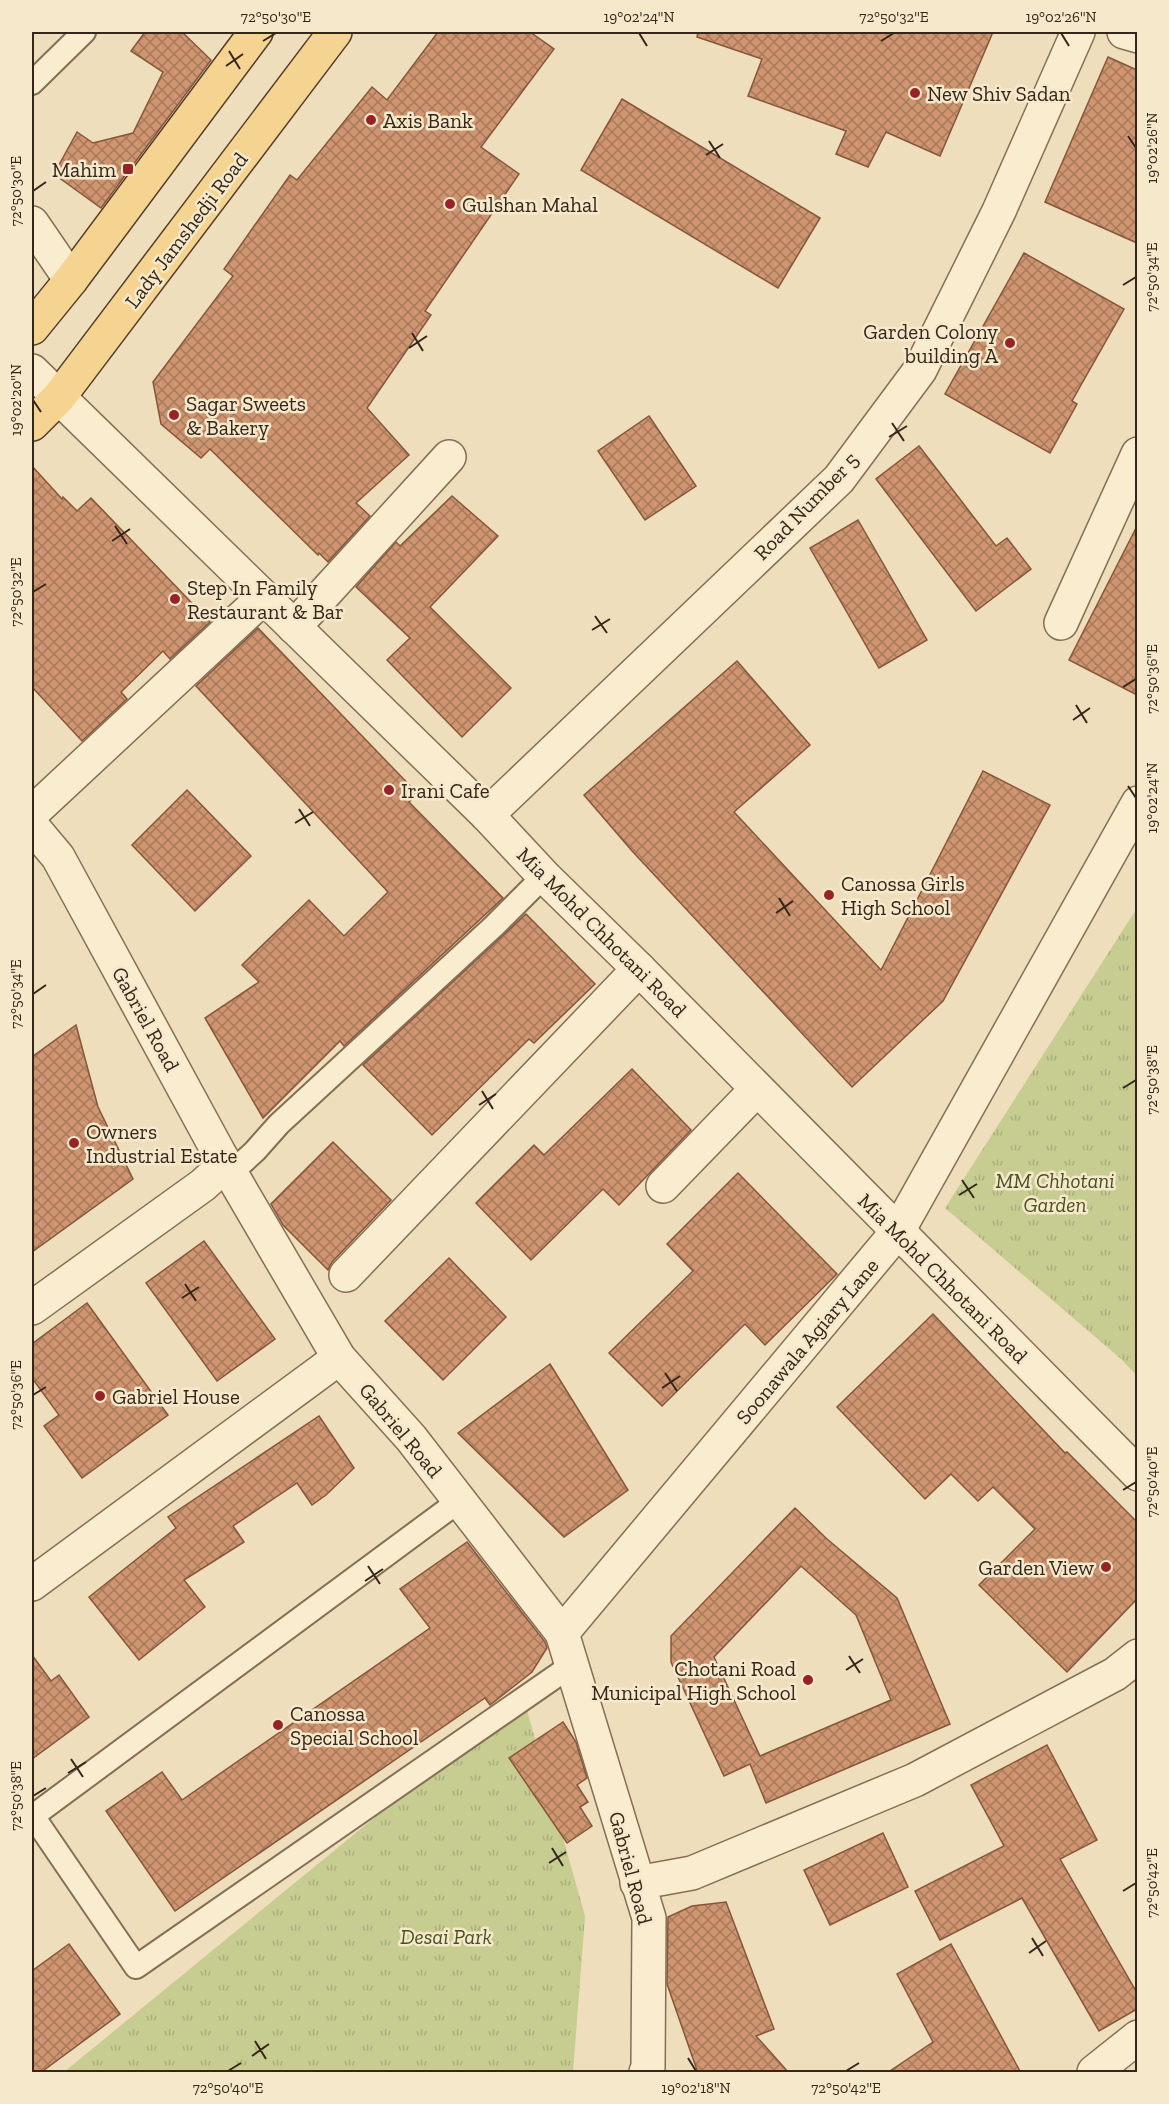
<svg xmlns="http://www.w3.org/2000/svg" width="1169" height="2104" viewBox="0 0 1169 2104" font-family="'Zilla Slab',serif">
<defs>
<pattern id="grass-tufts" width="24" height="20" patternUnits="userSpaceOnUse" patternTransform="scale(1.5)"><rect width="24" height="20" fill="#c7cc90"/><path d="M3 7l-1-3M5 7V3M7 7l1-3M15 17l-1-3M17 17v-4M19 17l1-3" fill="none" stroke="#acaf7c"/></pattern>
<pattern id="building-cross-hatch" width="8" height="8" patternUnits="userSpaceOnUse" patternTransform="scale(1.5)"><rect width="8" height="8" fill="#ce9570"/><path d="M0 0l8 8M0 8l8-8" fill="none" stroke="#a8795b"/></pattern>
</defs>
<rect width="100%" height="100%" fill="#efdebb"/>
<g fill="url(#grass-tufts)">
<path d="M1137 908V1376L1121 1359 945 1208Z"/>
<path d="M523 1696 585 1916 573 2072H64Z"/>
</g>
<g fill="url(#building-cross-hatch)" stroke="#86563a" stroke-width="1.5" fill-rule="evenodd">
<path d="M145 32H182L211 60 101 208 54 174 77 132 93 143 133 133 163 72 131 51Z"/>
<path d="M438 32H530L554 49 481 147 519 174 425 311 431 315 367 408 409 455 356 503 370 516 328 562 319 553 318 555 210 449 201 458 161 424 153 382 233 276 224 269 290 175 297 180 372 87 387 100Z"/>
<path d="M698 32H993L940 156 886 132 868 167 836 154 846 131 748 96 762 59 697 37Z"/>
<path d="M1108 57 1137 70V243L1045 202Z"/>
<path d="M622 99 820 218 778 288 581 170Z"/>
<path d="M1024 253 1124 309 1072 401 1077 404 1050 453 945 394Z"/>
<path d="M649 416 696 486 645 520 598 451Z"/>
<path d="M919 446 996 546 1007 538 1031 569 976 611 876 479Z"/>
<path d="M32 466 62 499 63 497 77 511 91 498 210 622 170 659 163 651 121 692 127 699 82 741 32 687Z"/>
<path d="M452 496 498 536 430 607 511 688 462 737 387 660 410 638 356 587 396 542 400 546Z"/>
<path d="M858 520 927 640 879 668 810 548Z"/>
<path d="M1137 526V695L1069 660Z"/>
<path d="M258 628 418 794 409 802 503 898 344 1046 340 1041 263 1118 205 1018 259 982 242 965 309 900 344 936 388 892 196 686Z"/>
<path d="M737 661 810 745 734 812 881 970 983 771 1050 805 943 1001 852 1087 633 852 584 795Z"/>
<path d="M187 790 251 856 195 911 132 845Z"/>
<path d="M526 914 595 984 534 1043 529 1039 432 1135 363 1065Z"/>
<path d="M76 1025 98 1107 133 1179 32 1252V1057Z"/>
<path d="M632 1069 691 1130 619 1205 603 1189 531 1260 476 1203 534 1145 544 1155Z"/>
<path d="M333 1142 391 1200 332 1262 328 1270 283 1225 271 1204Z"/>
<path d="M738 1173 837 1274 765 1345 745 1324 662 1406 609 1353 693 1271 667 1244Z"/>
<path d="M204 1241 275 1339 217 1381 146 1283Z"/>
<path d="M449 1258 506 1317 443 1380 385 1321Z"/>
<path d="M87 1303 168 1415 82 1478 44 1426 59 1415 32 1378V1344Z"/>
<path d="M933 1314 1065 1453 1067 1452 1137 1522V1599L1067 1672 979 1585 1035 1529 993 1487 978 1501 951 1474 925 1499 837 1407Z"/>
<path d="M550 1364 628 1490 564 1537 458 1433Z"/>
<path d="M319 1416 354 1468 326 1495 312 1505 297 1483 233 1526 244 1542 184 1580 205 1607 139 1660 89 1597 176 1528 168 1517Z"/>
<path d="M795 1508 827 1539 897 1598 950 1724 766 1803 750 1764 724 1776 671 1662V1636ZM801 1566 856 1615 891 1700 760 1756 714 1657Z"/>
<path d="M467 1542 545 1642 547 1648 532 1672 490 1705 485 1698 175 1911 106 1811 162 1772 182 1800 430 1628 400 1589Z"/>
<path d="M32 1655 51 1681 59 1675 89 1717 32 1759Z"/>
<path d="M563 1722 576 1742 587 1778 577 1785 588 1802 580 1807 592 1826 567 1843 509 1758Z"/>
<path d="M1047 1745 1097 1840 1060 1859 1137 1993V2009L1099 2031 1022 1898 940 1940 915 1891 1004 1846 971 1785Z"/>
<path d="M883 1833 908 1887 830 1925 804 1870Z"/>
<path d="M726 1902 774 2029 756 2036 789 2073H698L667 1984 668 1917 692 1906Z"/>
<path d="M69 1944 120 2014 40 2073H32V1971Z"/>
<path d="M951 1944 1021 2073H887L933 2042 897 1974Z"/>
</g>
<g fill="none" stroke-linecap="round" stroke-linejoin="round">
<defs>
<g id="service">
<path d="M32 83 84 32"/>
<path d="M231 1173 255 1151 279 1124 494 926 544 876"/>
<path d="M459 1501 33 1816 136 1967 572 1665"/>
</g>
<g id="minor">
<path d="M1124 32 1138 36"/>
<path d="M32 223 71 280"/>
<path d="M1061 623 1138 454"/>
<path d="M294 627 449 457"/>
<path d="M32 813 264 597"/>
<path d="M487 815 839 479 920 370 999 211 1078 32"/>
<path d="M663 1186 757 1089"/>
<path d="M346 1275 639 969"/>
<path d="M32 1308 203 1185 226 1164"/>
<path d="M32 1584 339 1358"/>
<path d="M562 1633 898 1231 1138 803"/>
<path d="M637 1883 692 1873 915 1780 1115 1674 1138 1656"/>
<path d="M1094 2072 1138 2037"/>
</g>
<g id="tertiary">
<path d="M32 371 487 815 544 876 639 969 1138 1474"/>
<path d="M32 826 58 857 219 1153 339 1358 411 1438 562 1633 649 1918 648 2068 646 2072"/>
</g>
<g id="primary">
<path d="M32 328 71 280 256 32"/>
<path d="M32 424 59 397 335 32"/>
</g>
</defs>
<use href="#service" stroke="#866e55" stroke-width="26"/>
<use href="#minor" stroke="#866e55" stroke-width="36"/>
<use href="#tertiary" stroke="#866e55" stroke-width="36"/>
<use href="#primary" stroke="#533c2a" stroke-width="36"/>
<use href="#service" stroke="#faecce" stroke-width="22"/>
<use href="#minor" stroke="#faecce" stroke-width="33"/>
<use href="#tertiary" stroke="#faecce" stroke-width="33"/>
<use href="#primary" stroke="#f5d390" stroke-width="33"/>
</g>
<path fill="none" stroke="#35261a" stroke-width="2" d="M639 33 647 46M1061 33 1069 46M263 41 276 33M881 41 894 33M229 51 240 69M226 66 243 54M1128 136 1136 148M709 141 720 158M706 155 723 144M33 191 46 182M1123 285 1136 277M412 333 423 351M409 348 427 336M33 400 41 412M892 423 904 441M889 437 907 426M115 526 127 544M112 541 130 529M33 592 46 584M595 616 607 633M592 630 610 619M1123 687 1136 679M1076 705 1087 723M1073 720 1090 708M1128 786 1136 798M299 809 310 826M295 823 313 812M779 898 790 916M776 913 793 901M33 994 46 985M1123 1088 1136 1080M482 1091 493 1109M479 1105 496 1094M962 1180 974 1198M959 1195 977 1184M185 1284 196 1301M182 1298 199 1287M665 1373 677 1391M662 1388 680 1376M33 1395 46 1387M1123 1490 1136 1482M368 1566 380 1584M365 1581 383 1569M849 1656 860 1673M846 1670 863 1659M71 1759 83 1777M68 1773 86 1762M33 1796 46 1788M552 1848 563 1866M549 1863 566 1852M1123 1891 1136 1883M1032 1938 1043 1956M1029 1953 1046 1941M255 2041 266 2059M252 2056 269 2044M688 2058 696 2071M228 2071 241 2063M846 2071 859 2063"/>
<g fill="#972327" stroke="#f6e9cb" stroke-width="2">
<circle cx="915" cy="93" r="6"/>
<circle cx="371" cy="120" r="6"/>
<rect x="122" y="163" width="12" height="12" rx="3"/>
<circle cx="450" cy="204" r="6"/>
<circle cx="1010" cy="343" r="6"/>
<circle cx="174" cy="415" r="6"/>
<circle cx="175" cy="599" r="6"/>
<circle cx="389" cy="790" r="6"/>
<circle cx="829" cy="895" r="6"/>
<circle cx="74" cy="1143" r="6"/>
<circle cx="100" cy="1396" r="6"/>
<circle cx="1106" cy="1567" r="6"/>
<circle cx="808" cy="1680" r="6"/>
<circle cx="278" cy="1725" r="6"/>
</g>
<g text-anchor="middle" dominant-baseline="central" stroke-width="5" stroke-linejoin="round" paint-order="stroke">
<g font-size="21" fill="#35261a" stroke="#f6e9cb" text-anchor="start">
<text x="927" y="93">New Shiv Sadan</text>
<text x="383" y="120">Axis Bank</text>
<text x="116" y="169" text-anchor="end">Mahim</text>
<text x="462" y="204">Gulshan Mahal</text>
<text x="998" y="331" text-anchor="end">Garden Colony<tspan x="998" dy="24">building A</tspan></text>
<text x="186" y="403">Sagar Sweets<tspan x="186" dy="24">&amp; Bakery</tspan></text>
<text x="187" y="587">Step In Family<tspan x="187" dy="24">Restaurant &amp; Bar</tspan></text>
<text x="401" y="790">Irani Cafe</text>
<text x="841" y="883">Canossa Girls<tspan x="841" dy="24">High School</tspan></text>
<text x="86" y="1131">Owners<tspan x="86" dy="24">Industrial Estate</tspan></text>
<text x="112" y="1396">Gabriel House</text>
<text x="1094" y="1567" text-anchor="end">Garden View</text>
<text x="796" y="1668" text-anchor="end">Chotani Road<tspan x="796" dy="24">Municipal High School</tspan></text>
<text x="290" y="1713">Canossa<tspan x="290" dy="24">Special School</tspan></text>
</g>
<g font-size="21" fill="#35261a" stroke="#f6e9cb">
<text transform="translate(186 230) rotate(-53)">Lady Jamshedji Road</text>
<text transform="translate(806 506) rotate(-46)">Road Number 5</text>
<text transform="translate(602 932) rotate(45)">Mia Mohd Chhotani Road</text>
<text transform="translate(146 1019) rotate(61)">Gabriel Road</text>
<text transform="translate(943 1278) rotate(45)">Mia Mohd Chhotani Road</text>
<text transform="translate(807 1341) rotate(-50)">Soonawala Agiary Lane</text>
<text transform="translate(401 1430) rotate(50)">Gabriel Road</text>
<text transform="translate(631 1868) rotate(75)">Gabriel Road</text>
</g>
<g font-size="21" font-style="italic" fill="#465220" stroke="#f6e9cb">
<text x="1055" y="1180">MM Chhotani<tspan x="1055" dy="24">Garden</tspan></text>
<text x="446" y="1936">Desai Park</text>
</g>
</g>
<rect width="1169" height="2104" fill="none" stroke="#f6e9cb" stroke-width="66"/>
<rect x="33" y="33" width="1103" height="2038" fill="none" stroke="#35261a" stroke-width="2"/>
<g font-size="15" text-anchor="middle" fill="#35261a">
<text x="276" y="22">72°50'30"E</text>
<text x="639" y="22">19°02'24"N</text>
<text x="894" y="22">72°50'32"E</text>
<text x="1061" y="22">19°02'26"N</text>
<text transform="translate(1152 148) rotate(-90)" y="5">19°02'26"N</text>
<text transform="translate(16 191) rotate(-90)" y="5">72°50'30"E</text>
<text transform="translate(1152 277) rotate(-90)" y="5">72°50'34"E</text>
<text transform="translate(16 400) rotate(-90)" y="5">19°02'20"N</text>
<text transform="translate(16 592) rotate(-90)" y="5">72°50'32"E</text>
<text transform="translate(1152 679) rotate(-90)" y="5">72°50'36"E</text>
<text transform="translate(1152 798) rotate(-90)" y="5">19°02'24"N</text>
<text transform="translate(16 994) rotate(-90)" y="5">72°50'34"E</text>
<text transform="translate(1152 1080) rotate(-90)" y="5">72°50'38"E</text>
<text transform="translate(16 1395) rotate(-90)" y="5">72°50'36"E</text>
<text transform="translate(1152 1482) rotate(-90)" y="5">72°50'40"E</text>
<text transform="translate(16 1796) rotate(-90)" y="5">72°50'38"E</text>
<text transform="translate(1152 1883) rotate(-90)" y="5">72°50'42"E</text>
<text x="228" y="2093">72°50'40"E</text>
<text x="696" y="2093">19°02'18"N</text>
<text x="846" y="2093">72°50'42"E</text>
</g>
</svg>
